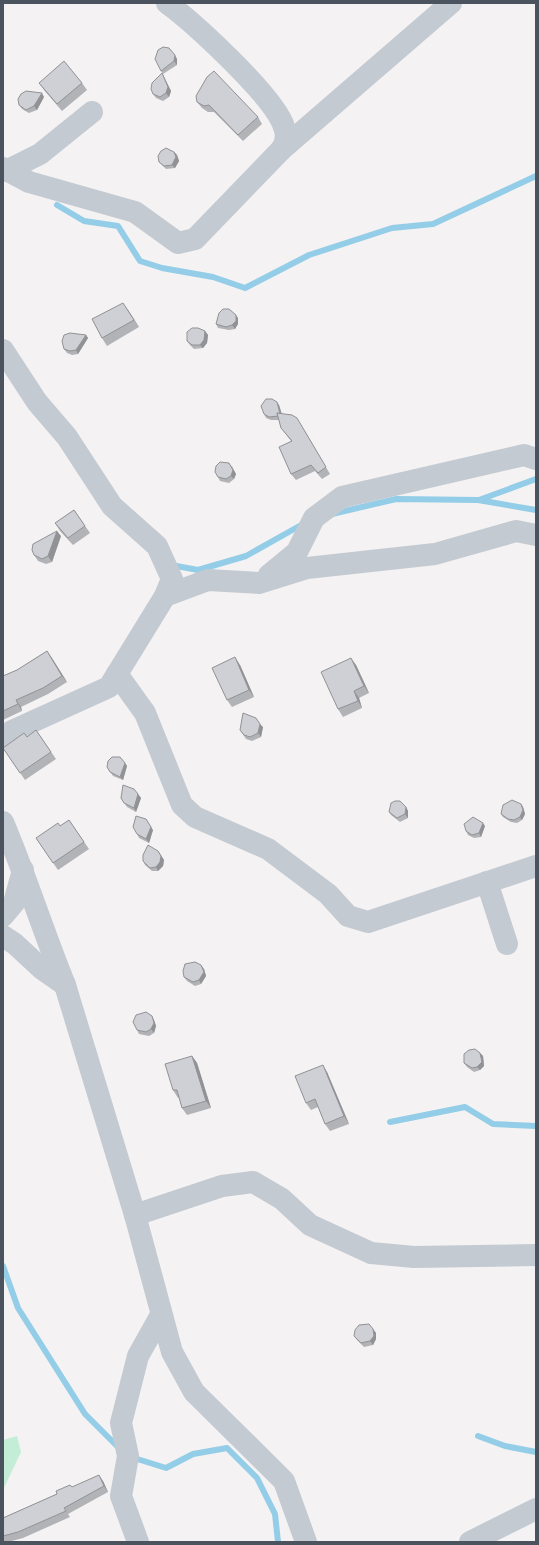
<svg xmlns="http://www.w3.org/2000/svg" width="539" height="1545" viewBox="0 0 539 1545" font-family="'Fira Sans',sans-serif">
<rect width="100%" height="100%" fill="#f4f2f2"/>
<path fill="#c4edd8" d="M17 1436 21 1452 3 1490V1440Z"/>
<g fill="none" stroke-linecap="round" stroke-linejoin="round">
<g stroke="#94cde7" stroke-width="6">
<path d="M57 205 84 221 118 226 140 261 162 268 213 277 245 288 309 255 392 228 433 224 536 176"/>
<path d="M479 500 536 479"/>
<path d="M332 514 396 499 478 500 536 510"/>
<path d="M171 565 198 570 246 556 303 524"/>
<path d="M390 1122 465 1107 493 1124 536 1126"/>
<path d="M3 1266 18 1308 85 1414 119 1448"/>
<path d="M478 1436 505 1446 536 1452"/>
<path d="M131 1457 166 1468 193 1454 227 1448 257 1478 275 1514 278 1542"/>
</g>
<g stroke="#c3cad2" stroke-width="22">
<path d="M167 3C193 22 275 97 284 127 287 134 286 143 281 150"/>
<path d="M3 168 29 182 135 212 178 243 195 239 281 150 451 3"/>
<path d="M6 171 40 154 92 112"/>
<path d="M3 350 37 402 67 437 112 506 157 546 172 579 165 596"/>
<path d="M269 575 297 552 314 518 342 497 524 455 536 459"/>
<path d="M117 674 145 713 182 805 195 817 268 849 328 894 348 916 368 922 536 866"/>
<path d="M3 738 12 731 109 687 165 596 208 580 259 583 307 568 435 554 516 531 536 535"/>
<path d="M3 822C26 876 43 931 65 985L135 1215 172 1352 194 1392 284 1481 306 1542"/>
<path d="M487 882 507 944"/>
<path d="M3 916 14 903 23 870"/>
<path d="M3 936 15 944 42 969 65 985"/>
<path d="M135 1215 222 1186 253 1182 282 1199 310 1225 371 1253 414 1257 536 1255"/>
<path d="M138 1542 121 1496 128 1456 121 1423 138 1356 161 1315"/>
<path d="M470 1542 536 1509"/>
</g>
</g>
<g fill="#b2b3b7">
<path d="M169 48 177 59V65L163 74 161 71Z"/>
<path d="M162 73 171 91 169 97 163 101 156 98 153 94Z"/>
<path d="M39 83H82L87 90 62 111 44 90Z"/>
<path d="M44 97 37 110 29 113 22 109 19 105Z"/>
<path d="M197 102 258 117 262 124 243 141 214 112H208L202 108Z"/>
<path d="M174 152 177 155 179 161 175 168 166 169 159 162Z"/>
<path d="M128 310 139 327 107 346 102 338Z"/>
<path d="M238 318V324L235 329 229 330 218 328 216 324Z"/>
<path d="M205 331 208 335 207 343 203 348 194 349 190 345 187 341Z"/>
<path d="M86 335 88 338 78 354 72 355 67 353 64 349Z"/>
<path d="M279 405 282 414 301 425 330 474 322 479 315 471 296 480 291 474V441L281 428 279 420H271L266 418 264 414Z"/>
<path d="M232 466 236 474 234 479 229 483 220 481 218 477Z"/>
<path d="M74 510 90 533 73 545 60 531 55 523Z"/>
<path d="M61 536 52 562 46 564 38 561 34 555Z"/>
<path d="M47 651 67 682 48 694 21 707 22 711 3 720V676L17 670Z"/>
<path d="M240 665 254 697 232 707 227 700Z"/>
<path d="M356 665 369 693 359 698 362 708 343 717 338 709Z"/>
<path d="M263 727 261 737 252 741 246 739 240 730Z"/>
<path d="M36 730 56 759 25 780 3 748 27 737Z"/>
<path d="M125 763 127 766 123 780 113 776 107 767Z"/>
<path d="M138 794 141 798 136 812 127 807 121 798Z"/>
<path d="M521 804 523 807 525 814 522 820 517 823 511 822 503 817 501 814Z"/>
<path d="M406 807 408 811V818L400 822 391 815 389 812Z"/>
<path d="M69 820 89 849 58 870 36 838 60 826Z"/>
<path d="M485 826 481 837 474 838 468 835 466 831Z"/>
<path d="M153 830 149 843 139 838 137 834Z"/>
<path d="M158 851 164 860 163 866 158 871H152L145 865 143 861Z"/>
<path d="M204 969 206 976 201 984 195 986 187 981 184 977Z"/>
<path d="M154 1020 156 1026 154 1033 149 1036 139 1034 137 1030Z"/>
<path d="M480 1053 483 1056 484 1066 480 1070 474 1072 467 1067 464 1063Z"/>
<path d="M192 1056 197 1063 211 1108 187 1115 182 1108 179 1098H178L173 1090Z"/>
<path d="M327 1072 349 1124 330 1131 325 1124 318 1107 311 1110 306 1103Z"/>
<path d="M373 1329 376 1333V1339L373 1345 364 1347 357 1340 354 1336Z"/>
<path d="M103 1481 108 1492 68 1514 70 1517 23 1538 8 1542H3V1518L57 1494 70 1485 72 1487Z"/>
</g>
<g fill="#919295">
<path d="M175 55 177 59V65L174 61Z"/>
<path d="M162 73 171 91 169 97 166 93Z"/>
<path d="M42 93 44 97 37 110 34 106Z"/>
<path d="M174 152 177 155 179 161 175 168 172 165Z"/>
<path d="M123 303 128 310 139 327 134 320Z"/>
<path d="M236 315 238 318V324L235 329 232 325Z"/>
<path d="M205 331 208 335 207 343 203 348 200 345Z"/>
<path d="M86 335 88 338 78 354 76 350Z"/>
<path d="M277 402 279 405 283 419 281 416Z"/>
<path d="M229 463 236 474 234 479 231 476Z"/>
<path d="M57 531 61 536 52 562 48 556Z"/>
<path d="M47 651 52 658 67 682 62 676Z"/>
<path d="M235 657 240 665 254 697 249 690Z"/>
<path d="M351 658 356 665 369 693 364 686Z"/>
<path d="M354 691 359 698 362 708 358 701Z"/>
<path d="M16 700 21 707 22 711 18 704Z"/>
<path d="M260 724 263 727 261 737 258 733Z"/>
<path d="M125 763 127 766 123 780 120 777Z"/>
<path d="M138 794 141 798 136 812 134 808Z"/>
<path d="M521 804 523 807 525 814 522 820 520 817Z"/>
<path d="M406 807 408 811V818L405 814Z"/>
<path d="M146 819 153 830 149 843 146 839Z"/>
<path d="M483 823 485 826 481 837 479 833Z"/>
<path d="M158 851 164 860 163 866 158 871 156 867Z"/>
<path d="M201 965 204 969 206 976 201 984 199 980Z"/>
<path d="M152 1016 154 1020 156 1026 154 1033 151 1029Z"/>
<path d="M480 1053 483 1056 484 1066 480 1070 477 1067Z"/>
<path d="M192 1056 197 1063 211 1108 206 1101Z"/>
<path d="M323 1065 327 1072 349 1124 344 1116Z"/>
<path d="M373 1329 376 1333V1339L373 1345 370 1341Z"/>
<path d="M99 1475 103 1481 108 1492 104 1486Z"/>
</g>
<g fill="#cfd0d5" stroke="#919295">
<path d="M163 47 169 48 175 55 174 61 161 71 155 59 158 50Z"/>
<path d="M64 61 82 83 57 104 39 83Z"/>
<path d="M214 71 258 117 238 135 209 105 204 106 197 102 196 96 207 77Z"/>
<path d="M162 73 168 87 166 93 160 97 153 94 151 89 152 83Z"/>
<path d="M26 91 42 93 34 106 26 110 19 105 18 99 21 94Z"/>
<path d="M166 148 174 152 176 157 172 165 164 166 159 162 158 156 161 151Z"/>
<path d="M123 303 134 320 102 338 92 319Z"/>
<path d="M223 309H229L236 315V321L232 325 226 327 216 324 219 313Z"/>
<path d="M192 328H198L205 331 204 340 200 345H192L187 341V332Z"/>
<path d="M70 333 86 335 76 350 70 351 64 349 62 341 64 335Z"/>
<path d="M266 399H272L277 402 280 414 277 413 278 416 269 417 264 414 261 406Z"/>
<path d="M277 413 292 415 297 418 326 467 318 473 311 465 291 474 279 447 292 441 281 428Z"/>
<path d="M220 462 229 463 233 470 231 476 226 479 218 477 215 472 216 466Z"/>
<path d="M74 510 85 526 68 538 55 523Z"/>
<path d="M57 531 48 556 42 559 34 555 32 550 33 544Z"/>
<path d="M47 651 62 676 43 688 16 700 18 704 3 711V676L17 670Z"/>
<path d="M235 657 249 690 227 700 212 668Z"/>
<path d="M351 658 364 686 354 691 358 701 338 709 321 672Z"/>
<path d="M243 713 256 718 260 724 258 733 250 737 244 735 240 730Z"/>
<path d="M36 730 51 752 20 773 3 748 24 733 27 737Z"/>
<path d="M112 757H120L125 763 120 777 110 772 107 767 108 761Z"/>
<path d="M123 785 134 789 138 794 134 808 124 803 121 798Z"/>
<path d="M512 800 521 804 523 810 520 817 514 820 508 819 501 814 503 805Z"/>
<path d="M395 801H400L406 807 405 814 397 818 389 812 391 803Z"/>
<path d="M136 816 146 819 151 827 146 839 137 834 133 827Z"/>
<path d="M473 817 483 823 479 833 472 835 466 831 464 824Z"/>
<path d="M69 820 84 842 53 863 36 838 58 823 60 826Z"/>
<path d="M148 845 158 851 161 856 160 862 156 867 150 868 143 861V855Z"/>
<path d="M195 962 201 965 204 972 199 980 193 982 184 977 183 971 185 964Z"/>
<path d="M146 1012 152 1016 154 1023 151 1029 146 1032 137 1030 133 1022 136 1015Z"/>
<path d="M475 1049 480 1053 482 1062 477 1067 472 1068 464 1063V1054L469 1050Z"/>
<path d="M192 1056 206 1101 182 1108 177 1090H173L165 1064Z"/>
<path d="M323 1065 344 1116 325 1124 315 1099 306 1103 295 1076Z"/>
<path d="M369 1324 373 1329 374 1336 370 1341 361 1343 354 1336 355 1330 359 1325Z"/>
<path d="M99 1475 104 1486 64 1508 66 1511 18 1532 3 1536V1518L57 1494 56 1491 70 1485 72 1487Z"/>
</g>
<rect width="539" height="1545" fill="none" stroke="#4a535e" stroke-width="8"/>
</svg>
